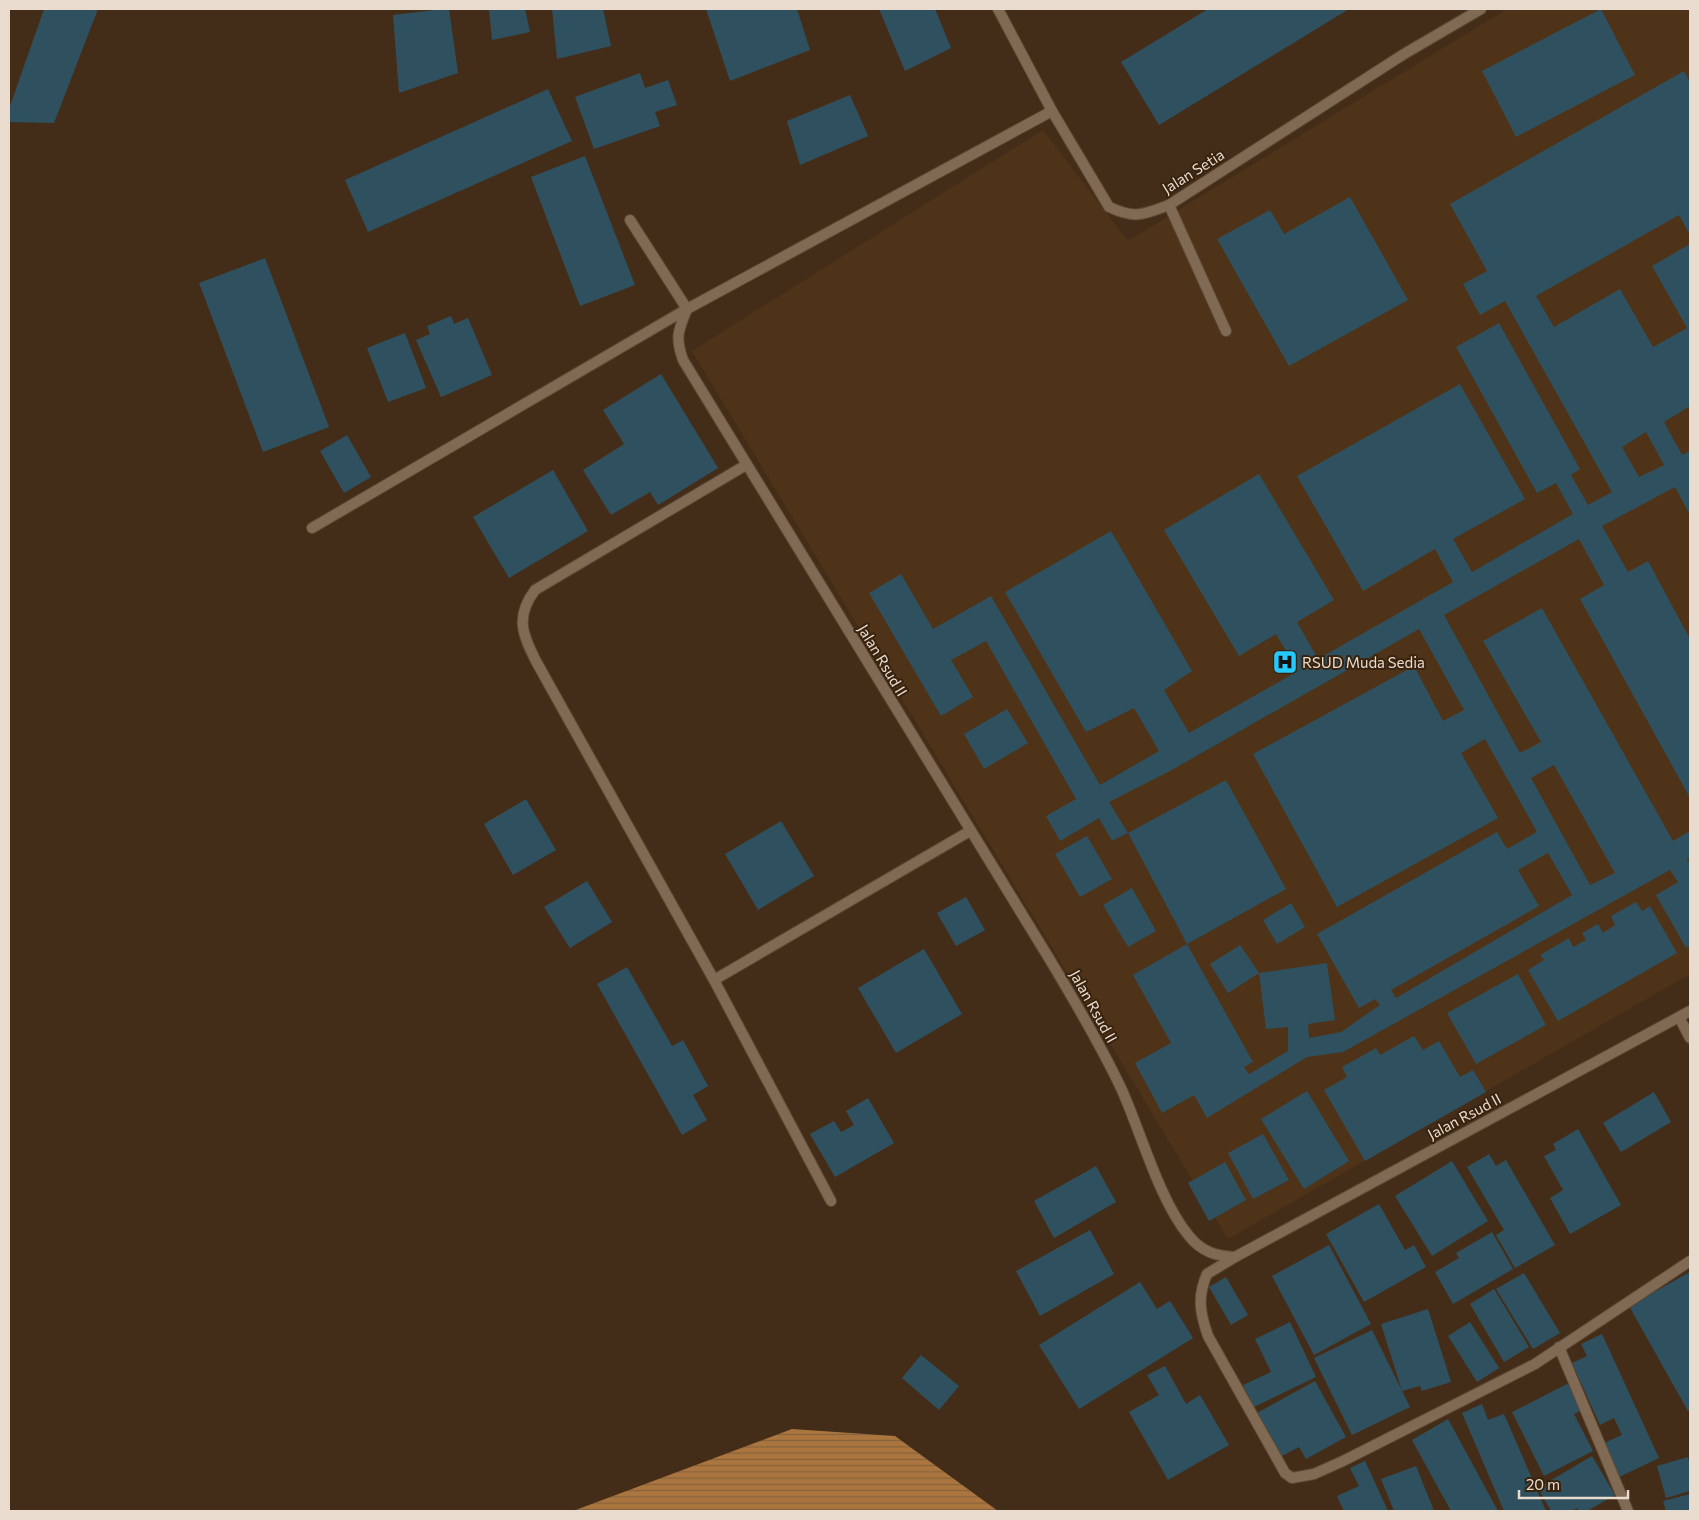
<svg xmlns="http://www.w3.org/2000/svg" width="1699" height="1520" viewBox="0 0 1699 1520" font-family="Commissioner,sans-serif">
<defs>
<pattern id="water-rules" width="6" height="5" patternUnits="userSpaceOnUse" patternTransform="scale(1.25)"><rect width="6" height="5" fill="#aa753e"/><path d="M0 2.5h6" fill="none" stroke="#87633e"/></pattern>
</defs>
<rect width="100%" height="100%" fill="#432d18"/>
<path fill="#4e3318" d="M1507 9H1690V974L1228 1239 692 351 1043 130 1128 241Z"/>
<path fill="url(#water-rules)" d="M792 1429 895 1436 998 1511H573Z"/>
<g fill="#2f515f" fill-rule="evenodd">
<path d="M44 9H98L54 123 9 122V109Z"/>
<path d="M443 9H449L458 73 399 93 393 15Z"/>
<path d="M489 9H525L530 32 492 40Z"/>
<path d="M552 9H603L611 46 557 59Z"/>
<path d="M706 9H797L810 50 730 81Z"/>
<path d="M879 9H935L951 48 905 71Z"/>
<path d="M1208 9H1349L1159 125 1121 62Z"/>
<path d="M1601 9 1635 75 1516 137 1482 71Z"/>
<path d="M1684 71 1690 82V235L1679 215 1536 296 1554 327 1620 289 1653 347 1687 328 1652 266 1690 244V406L1664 422 1682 455 1690 451V515L1675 487 1602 526 1628 572 1648 561 1690 639V798L1580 599 1604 585 1579 539 1444 615 1520 753 1541 742 1483 641 1542 608 1673 841 1690 831V858L1687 860 1690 865V945L1686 948 1656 895 1678 882 1670 870 1343 1052 1307 1057 1207 1118 1194 1095 1162 1113 1135 1063 1171 1043 1133 975 1187 944 1253 1062 1244 1067 1249 1074 1288 1051V1027L1266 1029 1259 973 1327 963 1335 1020 1308 1024 1309 1038 1341 1032 1380 1005 1375 999 1359 1008 1317 934 1497 832 1507 849 1537 832 1485 739 1461 753 1498 818 1337 907 1253 754 1414 666 1443 721 1464 710 1419 629 1170 771 1109 802 1128 833 1112 841 1099 818 1060 841 1046 816 1076 799 986 641 951 660 973 697 941 716 869 593 901 574 933 629 991 596 1100 785 1159 751 1134 708 1086 732 1005 592 1111 531 1192 671 1164 690 1189 733 1298 671 1276 634 1239 656 1164 530 1259 474 1334 600 1297 622 1318 659 1453 582 1435 549 1363 591 1297 476 1460 384 1525 499 1453 539 1472 572 1573 514 1556 483 1537 493 1456 347 1499 323 1580 469 1571 475 1588 505 1612 492 1505 301 1480 315 1463 284 1487 271 1450 204ZM1646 432 1664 465 1639 477 1622 447ZM1554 765 1615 873 1590 885 1531 778ZM1548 853 1572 895 1396 998 1391 990 1539 906 1518 870Z"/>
<path d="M640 73 645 88 668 80 677 105 655 112 660 126 594 149 575 97Z"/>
<path d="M548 89 572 141 368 232 345 180Z"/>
<path d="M850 95 868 136 800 165 787 121Z"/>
<path d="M585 156 635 285 580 306 531 177Z"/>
<path d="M1350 197 1408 300 1289 366 1217 239 1270 210 1284 234Z"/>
<path d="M265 258 329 427 263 452 199 283Z"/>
<path d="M451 316 454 324 468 318 492 375 441 397 416 340 430 334 427 326Z"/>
<path d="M405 333 426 388 388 402 367 348Z"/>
<path d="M661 374 718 468 658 505 650 492 611 515 583 470 624 444 603 410Z"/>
<path d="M347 435 371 477 344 493 320 451Z"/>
<path d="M553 470 588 531 509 578 473 517Z"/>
<path d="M1007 709 1028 743 984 769 964 734Z"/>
<path d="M1226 780 1286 889 1187 944 1128 833Z"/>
<path d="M526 799 556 850 513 875 484 824Z"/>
<path d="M781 821 814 876 758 910 725 854Z"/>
<path d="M1087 836 1112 879 1080 897 1055 854Z"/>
<path d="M587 881 612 922 570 948 544 907Z"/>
<path d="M1132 888 1156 931 1128 947 1103 905Z"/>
<path d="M966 897 985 930 956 946 937 913Z"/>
<path d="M1636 902 1642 911 1650 906 1677 953 1558 1021 1528 970 1544 960 1540 955 1569 938 1573 947 1586 940 1582 933 1598 924 1603 933 1615 925 1611 916Z"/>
<path d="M1291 903 1305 927 1277 944 1263 920Z"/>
<path d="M1240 945 1259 973 1228 993 1210 964Z"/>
<path d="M924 949 962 1014 896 1053 858 988Z"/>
<path d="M627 967 672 1046 683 1040 708 1086 693 1095 707 1120 682 1135 597 984Z"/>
<path d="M1518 974 1546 1025 1476 1064 1447 1013Z"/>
<path d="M1414 1036 1423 1050 1439 1041 1460 1077 1473 1070 1486 1092 1365 1161 1324 1090 1347 1077 1342 1067 1376 1048 1380 1055Z"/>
<path d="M1307 1091 1349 1161 1304 1189 1261 1119Z"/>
<path d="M1654 1092 1671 1122 1621 1152 1603 1123Z"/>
<path d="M868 1098 894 1143 835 1177 810 1134 834 1121 841 1132 854 1125 846 1111Z"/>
<path d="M1578 1129 1621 1205 1570 1234 1550 1198 1563 1190 1544 1156 1556 1150 1553 1144Z"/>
<path d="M1263 1134 1289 1180 1253 1199 1228 1153Z"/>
<path d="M1489 1154 1496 1166 1506 1160 1555 1245 1515 1268 1496 1235 1504 1230 1467 1167Z"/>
<path d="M1452 1161 1488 1221 1432 1256 1395 1196Z"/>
<path d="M1225 1162 1246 1200 1209 1221 1188 1183Z"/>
<path d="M1096 1166 1116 1202 1054 1238 1034 1201Z"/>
<path d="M1379 1204 1405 1250 1414 1245 1426 1267 1364 1302 1326 1234Z"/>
<path d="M1090 1230 1114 1274 1040 1316 1016 1271Z"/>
<path d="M1492 1232 1513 1269 1453 1304 1435 1272 1459 1258 1456 1253Z"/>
<path d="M1329 1245 1371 1324 1314 1355 1272 1276Z"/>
<path d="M1690 1272V1410L1688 1411 1629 1306Z"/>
<path d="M1524 1273 1560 1333 1533 1349 1496 1289Z"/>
<path d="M1226 1277 1248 1315 1231 1325 1209 1287Z"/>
<path d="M1140 1282 1157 1309 1170 1301 1193 1338 1079 1409 1039 1345Z"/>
<path d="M1494 1289 1529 1347 1504 1362 1470 1304Z"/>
<path d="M1428 1309 1451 1382 1422 1391 1420 1386 1402 1391 1381 1324Z"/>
<path d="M1290 1322 1316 1377 1254 1407 1243 1385 1271 1372 1255 1339Z"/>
<path d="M1470 1322 1499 1368 1477 1382 1448 1336Z"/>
<path d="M1372 1330 1410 1407 1352 1435 1314 1358Z"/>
<path d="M1602 1334 1659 1458 1617 1478 1602 1444 1622 1435 1614 1418 1600 1425 1572 1363 1587 1356 1581 1344Z"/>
<path d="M921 1355 959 1386 939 1410 902 1378Z"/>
<path d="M1165 1366 1186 1404 1200 1395 1229 1445 1168 1480 1129 1412 1159 1395 1147 1375Z"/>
<path d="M1315 1381 1346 1437 1306 1459 1299 1447 1280 1457 1257 1413Z"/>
<path d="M1569 1383 1582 1410 1574 1414 1593 1451 1544 1476 1512 1412Z"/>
<path d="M1482 1404 1488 1420 1504 1414 1546 1511H1504L1462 1413Z"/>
<path d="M1448 1419 1498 1511H1451L1412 1440Z"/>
<path d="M1592 1456 1615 1495 1587 1511H1579L1577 1508 1572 1511H1551L1538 1488Z"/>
<path d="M1688 1457 1690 1466V1491L1666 1498 1657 1466Z"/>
<path d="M1365 1461 1388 1511H1344L1337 1496 1359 1486 1350 1468Z"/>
<path d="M1416 1466 1434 1511H1394L1381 1479Z"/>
<path d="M1690 1494V1511H1666L1663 1501Z"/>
</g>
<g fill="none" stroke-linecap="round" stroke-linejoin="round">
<defs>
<path id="lane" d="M1169 205 1226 331"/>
<g id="street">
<path d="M998 9 1052 111 1109 207C1135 219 1143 215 1169 205L1404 54 1481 9"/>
<path d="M630 220 687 309"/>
<path d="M687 309C678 331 675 337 683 360L1047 955C1073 998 1099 1042 1121 1088 1141 1132 1159 1200 1189 1236 1202 1252 1216 1256 1235 1257L1690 1011"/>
<path d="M746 465 535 590C515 617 522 634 537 663L714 980 831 1201"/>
<path d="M312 528 687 309 1052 111"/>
<path d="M714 980 970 831"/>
<path d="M1679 1017 1690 1038"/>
<path d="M1235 1257 1207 1274C1197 1297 1200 1313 1208 1336L1285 1473 1292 1478 1314 1474 1343 1461 1535 1364 1690 1261"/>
<path d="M1559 1347 1628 1511"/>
</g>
</defs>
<use href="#lane" stroke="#5e4935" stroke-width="12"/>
<use href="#street" stroke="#5e4935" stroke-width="12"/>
<use href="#lane" stroke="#816a54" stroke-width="10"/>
<use href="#street" stroke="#816a54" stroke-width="10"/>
</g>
<defs>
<symbol id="hospital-square" viewBox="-11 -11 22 22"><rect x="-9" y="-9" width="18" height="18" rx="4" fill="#24c9fe" stroke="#38230e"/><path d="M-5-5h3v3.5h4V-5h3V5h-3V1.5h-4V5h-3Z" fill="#111"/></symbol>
</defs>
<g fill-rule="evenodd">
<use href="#hospital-square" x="1271" y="648" width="28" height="28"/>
</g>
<g text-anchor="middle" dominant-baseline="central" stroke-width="4" stroke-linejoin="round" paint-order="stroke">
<g font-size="15" fill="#e9dbce" stroke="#38230e">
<text transform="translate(1193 171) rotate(-32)">Jalan Setia</text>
<text transform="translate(883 660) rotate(59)">Jalan Rsud II</text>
<text transform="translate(1094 1006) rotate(61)">Jalan Rsud II</text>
<text transform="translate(1464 1116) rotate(-28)">Jalan Rsud II</text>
</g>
<g font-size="15" fill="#e9dbce" stroke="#38230e" text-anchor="start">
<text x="1302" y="662">RSUD Muda Sedia</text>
</g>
</g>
<rect width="1699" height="1520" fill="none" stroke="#e9dbce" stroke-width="20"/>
<path d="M1519 1490v8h109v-8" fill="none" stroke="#e9dbce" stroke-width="2.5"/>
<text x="1526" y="1490" font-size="15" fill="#e9dbce" stroke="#38230e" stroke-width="4" paint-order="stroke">20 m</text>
</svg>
